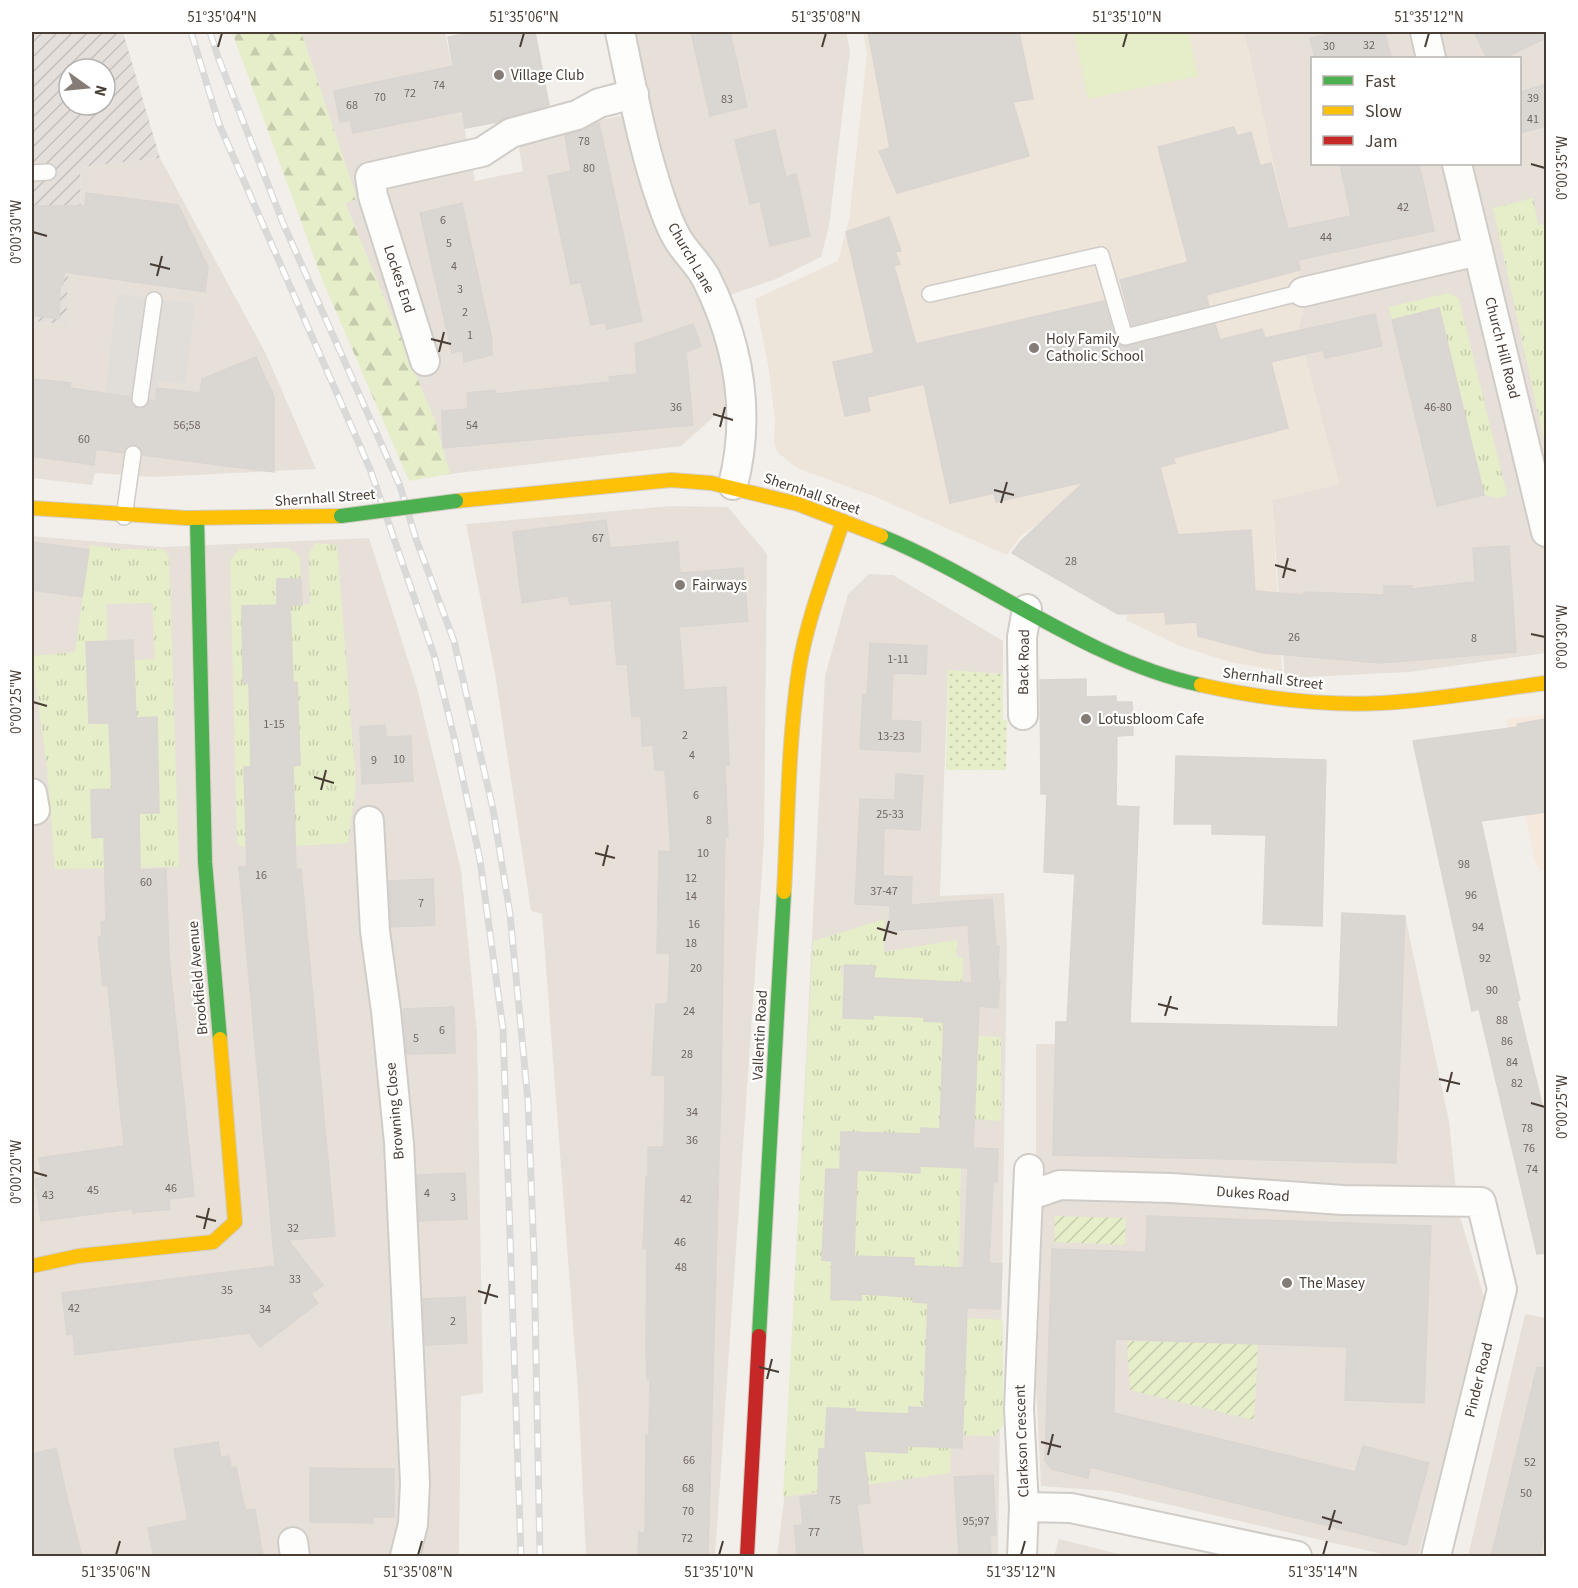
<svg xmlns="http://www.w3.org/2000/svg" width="1578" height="1588" viewBox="0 0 1578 1588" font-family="'Source Sans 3',sans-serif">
<defs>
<pattern id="industrial-furrows" width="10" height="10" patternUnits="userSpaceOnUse" patternTransform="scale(1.5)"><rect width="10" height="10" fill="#e4dfda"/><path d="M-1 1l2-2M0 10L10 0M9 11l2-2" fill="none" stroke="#c5c0bc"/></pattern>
<pattern id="grass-tufts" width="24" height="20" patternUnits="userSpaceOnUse" patternTransform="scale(1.5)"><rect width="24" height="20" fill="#e5edc9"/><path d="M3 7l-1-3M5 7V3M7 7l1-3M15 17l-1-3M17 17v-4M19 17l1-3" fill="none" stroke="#c6ccad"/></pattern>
<pattern id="forest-firs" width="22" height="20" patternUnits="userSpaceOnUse" patternTransform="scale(1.5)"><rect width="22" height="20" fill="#e5edc9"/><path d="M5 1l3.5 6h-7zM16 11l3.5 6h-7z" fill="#c6ccad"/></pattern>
<pattern id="park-dots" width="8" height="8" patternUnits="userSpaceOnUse" patternTransform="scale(1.5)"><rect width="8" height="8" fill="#e5edc9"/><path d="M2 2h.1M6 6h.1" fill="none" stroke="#c6ccad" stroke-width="1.8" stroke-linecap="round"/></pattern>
<pattern id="garden-furrows" width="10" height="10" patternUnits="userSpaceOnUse" patternTransform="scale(1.5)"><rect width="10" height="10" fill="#e5edc9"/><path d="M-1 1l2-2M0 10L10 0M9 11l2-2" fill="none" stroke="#c6ccad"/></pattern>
</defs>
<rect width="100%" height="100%" fill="#f2efeb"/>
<g fill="#e6e0d8" fill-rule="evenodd">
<path d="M301 32H445L475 181 523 171 519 149 526 135 635 113 617 32H846L850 51 829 226 821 257 776 279 718 299 745 417 717 414 681 446 450 474 435 421 345 203 357 199Z"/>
<path d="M1244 32H1546V653L1409 672 1285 678 1272 500 1339 484 1298 330 1305 303ZM1312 58H1520V164H1312Z"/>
<path d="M160 158 266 354 316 469 153 477 95 473 92 485 32 478V321L65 324 70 214 81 213 80 167Z"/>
<path d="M671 506 728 507 767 554 764 841 715 1556H586L578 1392 542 914 531 911 495 674 466 524Z"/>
<path d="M32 536 161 547 369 538 417 688 461 870 477 1032 483 1393 461 1396 459 1556H32Z"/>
<path d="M869 574 893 575 1003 641V674L948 671 940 896 1004 893 1007 947 998 1556H777L784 1500 825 676 848 594Z"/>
<path d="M1342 913 1405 916 1449 1121 1458 1210 1487 1307 1418 1556H1390L1110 1491 1041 1486 1036 1387 1040 1291 1028 1196 1036 1168V1044H1055L1056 1022 1337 1027Z"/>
<path d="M1525 1314 1546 1318V1556H1468Z"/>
<path d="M1059 1539 1126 1556H1054Z"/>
</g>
<path fill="#f5e8dd" d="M1546 714V869L1540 870 1534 857 1506 719Z"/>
<path fill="url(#industrial-furrows)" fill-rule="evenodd" d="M32 32H123L160 158 80 167 81 214H70L66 324 32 321ZM69 69H105V105H69Z"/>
<path fill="#ede4da" d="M863 32H1244L1305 303 1298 330 1339 484 1272 500 1282 671 1230 662 1180 646 1126 620 1135 587 1072 499 1021 536 1007 555 876 497 797 468 778 453 774 443 775 420 768 365 755 299 838 261 849 220 867 54Z"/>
<g fill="url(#grass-tufts)" fill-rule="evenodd">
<path d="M1533 198 1538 225 1546 224V450L1493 208Z"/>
<path d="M1448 293 1459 299 1507 495 1498 498 1484 495 1439 309 1392 320 1389 307Z"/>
<path d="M316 543 337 545 356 785 348 843 295 846 293 766 300 765 297 682H293L290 605 310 604 309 553Z"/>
<path d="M90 545 120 549H162L169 556 179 867 55 869 47 768 32 656 75 652ZM152 603 155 659 134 660 136 718H157L159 812 139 813V836L93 838 91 790 112 789 109 723H89L86 642 107 641 106 604Z"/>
<path d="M289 548 300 557 301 579H277V605L242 607 243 683H249L251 767H244L246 847H241L237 842 230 560 240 549Z"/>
<path d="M885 919 884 952 957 940V957L963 958 962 987 874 978V976L858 975V965H841V975H844L843 1018 872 1019 873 1012 882 1016 924 1017V1021L944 1022 940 1129 921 1128V1135L841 1132 840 1169H826L822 1260 832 1261 861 1300 862 1289 871 1295 913 1297V1302L928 1303 924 1404V1408H909V1414L855 1416V1409L827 1408 825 1449H819V1464L844 1450 907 1453V1446L951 1447 950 1473 783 1497 813 941Z"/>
<path d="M977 1036 1001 1037V1121L974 1119Z"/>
<path d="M920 1166 961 1167 959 1268 914 1267V1258L854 1256 857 1170 919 1173Z"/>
<path d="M967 1318 1003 1320V1425L995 1436 952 1435 964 1400Z"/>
</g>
<path fill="url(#forest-firs)" d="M232 32H301L357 199 345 203 435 421 450 474 409 481 322 279Z"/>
<path fill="url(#park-dots)" d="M948 670 1003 674V720H1007L1006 770H946Z"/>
<g fill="url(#garden-furrows)">
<path d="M1055 1216 1126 1218 1125 1245 1054 1242Z"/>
<path d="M1127 1341 1258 1344 1254 1420 1130 1390Z"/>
</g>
<path fill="#e5edc9" d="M1074 32H1189L1198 76 1088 99Z"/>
<path fill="#e1deda" d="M117 294 195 303 186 384 158 381 156 400 105 394Z"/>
<g fill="#dad6d2" stroke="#dad5d0" stroke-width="1.5">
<path d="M476 32H535L549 105 497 122 465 128 462 111 353 133 350 120 340 122 334 91 453 66 448 37Z"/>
<path d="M691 32H730L747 107 710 116Z"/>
<path d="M868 32H1019L1033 99 1013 102 1029 156 897 193 879 151 890 148Z"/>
<path d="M1337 32H1385L1391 58H1315L1310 38Z"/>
<path d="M1474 32H1546V38L1504 58H1487Z"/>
<path d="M1546 84V126L1520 133V92Z"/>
<path d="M599 123 642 321 607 329 605 322 591 325 581 282 571 284 548 176 571 171 565 135Z"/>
<path d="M1234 127 1237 136 1251 132 1260 166 1271 163 1288 229 1351 216 1340 164H1419L1434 231 1298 260 1300 270 1206 295 1209 306 1132 325 1120 280 1188 262 1158 147Z"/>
<path d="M775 130 786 177 796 174 810 236 770 246 760 201 750 204 735 140Z"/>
<path d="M86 193 178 205 208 267 205 292 64 272 63 285H60L59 319 32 315V206H85Z"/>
<path d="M462 203 492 340V355L464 362 463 350 452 353 420 213Z"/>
<path d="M889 217 901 251 895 252 900 264 894 266 916 344 1104 301 1116 340 1123 346 1215 324 1220 340 1262 329 1265 338 1375 314 1382 346 1325 358 1323 350 1271 362 1288 428 1173 458 1175 463 1160 467 1178 535 1251 530 1255 591 1304 595V592L1384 595V586H1412V589L1475 582 1473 548 1509 546 1516 652 1380 663 1263 653 1198 636 1197 622 1166 624 1165 612 1118 614 1012 553 1021 541 1084 482 996 502 994 493 950 503 924 384 867 397 870 411 845 416 833 362 874 353 846 232Z"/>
<path d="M1439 308 1484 495 1437 506 1392 320Z"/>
<path d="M693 324 701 346 686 352 693 425 443 448 442 411 468 409 467 393 495 390 496 394 610 382 609 377 637 374 635 344Z"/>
<path d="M256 357 274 397V472L143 455 139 447 134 444 126 448 123 453 96 449 94 465 32 456V410L35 379 71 383 70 388 130 397 134 406 139 409 147 405 150 400 156 401 157 388 200 393 202 379Z"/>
<path d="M606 520 610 548 678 542 680 573 743 568 748 621 679 627 684 690 726 687 729 765 725 766 728 837H725L721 1084 708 1557H638L639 1532 645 1533 646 1435H649L650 1379H647L646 1346 647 1248H643L646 1176 648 1177V1147H664L665 1075H652L656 1004H668L670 953H657L659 851 671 852 665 770H655L653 745 642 746 641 716 632 717 627 664 617 665 611 600 570 605 568 596 522 603 513 532Z"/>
<path d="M32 542 89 550 82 597 32 590Z"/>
<path d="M277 579H301L302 605H290L293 682H297L300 765 293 766 296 870 301 869 335 1236 288 1240 323 1285 311 1294 318 1303 260 1347 249 1333 75 1355 73 1334 67 1335 62 1293 275 1266 239 867 247 866 244 767H251L249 683H243L242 606 277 605Z"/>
<path d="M133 640 136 718 157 717 159 813H139L140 870 166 869 169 958 194 1196 169 1199 170 1209 133 1213 132 1209 41 1221 35 1179 42 1178 39 1158 124 1146 108 986H103L98 937 102 936 101 922H106L104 837 92 838 91 790 112 789 109 723H89L86 642Z"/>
<path d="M870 643 927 646 926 674 893 673 891 720 921 722 920 752 860 749 863 695H867Z"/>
<path d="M1086 679V697L1116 696V702H1132L1133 735 1117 736 1116 806 1139 807 1130 1023 1338 1027 1342 913 1405 916 1396 1163 1053 1155 1056 1022H1067L1075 874 1044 872 1047 794H1041L1040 680Z"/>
<path d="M1546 719V812L1481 821 1520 1000 1517 1001 1546 1121V1253L1537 1254 1479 1009 1472 1011 1413 741 1518 727 1517 724Z"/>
<path d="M385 725 386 737 411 736 413 781 362 784 360 727Z"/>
<path d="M1176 756 1326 760 1322 926 1263 924 1266 835 1212 834V824H1174Z"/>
<path d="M896 774 923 776 920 830 884 828 883 876 912 877 911 905 992 899 996 946H999L998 980H1000L998 1008 979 1006 973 1148 998 1149 997 1182H993L989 1263 1002 1264 1000 1309 967 1308 962 1448 907 1446V1453L864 1451 870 1503 857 1504 863 1553 797 1557 794 1526 803 1525 800 1497 818 1495 819 1449H825L827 1408 855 1409V1412L909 1414V1407L924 1408 928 1303 913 1302V1297L861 1294V1300L831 1299 832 1261 822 1260 826 1169 857 1170 854 1256 914 1258V1266L964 1268 968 1168 920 1166V1173L840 1169 841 1132 921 1134V1128L940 1129 944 1022 924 1021V1017L873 1015V1019L843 1018 845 965 875 966 874 978 972 983 968 925 889 931 890 907 897 906 855 904 860 799 895 800Z"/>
<path d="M433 879 435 925 391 927 389 881Z"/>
<path d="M454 1007 455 1053 407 1054 403 1009Z"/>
<path d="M465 1173 467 1219 419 1221 417 1175Z"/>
<path d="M1147 1216 1431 1226 1424 1403 1345 1400 1347 1347 1115 1339 1114 1413 1355 1472 1363 1446 1429 1463 1406 1545 1090 1467 1088 1478 1052 1469 1045 1461 1052 1249 1146 1252Z"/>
<path d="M465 1297 467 1343 425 1345 423 1299Z"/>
<path d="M1537 1367 1546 1368V1527L1539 1557H1491Z"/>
<path d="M218 1442 221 1458 229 1456 231 1468 236 1467 245 1510 255 1509 263 1557H154L148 1528 188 1520 174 1449Z"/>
<path d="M56 1448 67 1497 82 1557H32V1454Z"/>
<path d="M310 1468 394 1469V1517H373V1523L310 1522Z"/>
<path d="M993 1475 996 1535 990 1536 991 1557H959L954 1477Z"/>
</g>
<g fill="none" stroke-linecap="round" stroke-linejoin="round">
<defs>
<g id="lane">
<path d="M32 173 48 172"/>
<path d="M930 294 1101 255 1125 337 1303 292"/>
<path d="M140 399 154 300"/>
<path d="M124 517 133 454"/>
</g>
<g id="street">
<path d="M620 32C632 88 642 145 661 200 665 212 670 226 677 238 685 252 698 263 706 278 739 344 751 414 733 485"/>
<path d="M1425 32 1431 58"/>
<path d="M1457 164 1546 532"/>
<path d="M1303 292 1478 251"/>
<path d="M425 361 373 196 370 177 482 152 511 133 577 115 599 103 634 94"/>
<path d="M1023 715 1022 637 1027 609"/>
<path d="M32 793 35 810H32"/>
<path d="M369 821 375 931 386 1011 399 1143 415 1483 413 1524 405 1556"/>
<path d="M1028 1196 1060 1185 1171 1188 1343 1200 1481 1202 1502 1289 1436 1556"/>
<path d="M1024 1507 1071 1508 1297 1556"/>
<path d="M293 1542 295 1556"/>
<path d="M1022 1556 1024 1507 1019 1409 1029 1169"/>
</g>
<g id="fast">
<path d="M197 519 205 862 220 1039"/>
<path d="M881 536C988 580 1088 661 1201 685"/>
<path d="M759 1336 784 892"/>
</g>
<g id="slow">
<path d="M456 501 671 480 711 483 798 504 881 536"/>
<path d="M32 508 186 518 341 516"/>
<path d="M1201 685C1259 698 1323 706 1383 703 1437 700 1492 690 1546 683"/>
<path d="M784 892C788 818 788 743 799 669 807 619 827 569 843 521"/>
<path d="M32 1266 78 1256 213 1242 235 1222 220 1039"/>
</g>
<path id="jam" d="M747 1556 759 1336"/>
</defs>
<use href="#lane" stroke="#d0ccc8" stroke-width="18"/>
<use href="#street" stroke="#d0ccc8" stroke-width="32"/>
<use href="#fast" stroke="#d3ccc3" stroke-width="16"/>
<use href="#slow" stroke="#d3ccc3" stroke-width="16"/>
<use href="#jam" stroke="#d3ccc3" stroke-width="16"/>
<use href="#lane" stroke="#fdfdfc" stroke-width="15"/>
<use href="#street" stroke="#fdfdfc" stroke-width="28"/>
<use href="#fast" stroke="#4caf50" stroke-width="14"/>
<use href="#slow" stroke="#ffc107" stroke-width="14"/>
<use href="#jam" stroke="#c62828" stroke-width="14"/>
<defs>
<g id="rail">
<path d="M191 32 219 124 370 469 434 655 454 737 480 860 503 1029 521 1556"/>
<path d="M210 32 218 57 283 223 400 486 416 539 454 641 493 809 510 914 528 1101 534 1256 540 1556"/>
</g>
</defs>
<use href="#rail" stroke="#d9d9d8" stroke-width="7"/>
<use href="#rail" stroke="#fff" stroke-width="4.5" stroke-dasharray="14" stroke-linecap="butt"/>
<defs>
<path id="fast-bridge" d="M341 516 456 501"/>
</defs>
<use href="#fast-bridge" stroke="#d3ccc3" stroke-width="16" stroke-linecap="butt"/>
<use href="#fast-bridge" stroke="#4caf50" stroke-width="14"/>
</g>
<path fill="none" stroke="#493e36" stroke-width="2" d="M218 47 222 33M520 47 524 33M822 47 826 33M1123 47 1127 33M1425 47 1429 33M1531 164 1545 168M33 232 47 236M150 264 170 269M157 276 162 256M431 339 451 344M439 352 444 332M713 414 733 420M720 427 725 407M994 490 1014 495M1001 503 1007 482M1275 565 1296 571M1283 578 1288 558M1531 634 1545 637M33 702 47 706M314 777 334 783M321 790 326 770M595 853 615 858M603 866 608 845M877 928 897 934M884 941 889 921M1158 1004 1178 1009M1165 1016 1171 996M1439 1079 1460 1084M1447 1092 1452 1072M1531 1103 1545 1107M33 1172 47 1176M196 1216 216 1221M204 1229 209 1208M478 1291 498 1297M485 1304 490 1284M759 1367 779 1372M767 1379 772 1359M1041 1442 1061 1447M1048 1455 1053 1434M1322 1517 1342 1523M1329 1530 1335 1510M116 1555 120 1541M418 1555 422 1541M719 1555 723 1541M1021 1555 1025 1541M1323 1555 1327 1541"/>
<g fill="#847c75" stroke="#fff" stroke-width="2">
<circle cx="499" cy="75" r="6"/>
<circle cx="1034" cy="348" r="6"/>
<circle cx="680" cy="585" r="6"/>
<circle cx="1086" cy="719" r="6"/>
<circle cx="1287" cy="1283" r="6"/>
</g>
<g text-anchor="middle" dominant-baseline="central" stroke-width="4.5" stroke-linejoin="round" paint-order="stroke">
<g font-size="12" fill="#6f665e">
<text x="1369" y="45">32</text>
<text x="1329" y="46">30</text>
<text x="439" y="85">74</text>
<text x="410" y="93">72</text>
<text x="380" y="97">70</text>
<text x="1533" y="98">39</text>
<text x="727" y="99">83</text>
<text x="352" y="105">68</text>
<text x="1533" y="119">41</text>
<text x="584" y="141">78</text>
<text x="589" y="168">80</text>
<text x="1403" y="207">42</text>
<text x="443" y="220">6</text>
<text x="1326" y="237">44</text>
<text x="449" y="243">5</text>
<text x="454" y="266">4</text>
<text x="460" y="289">3</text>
<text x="465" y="312">2</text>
<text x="470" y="335">1</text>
<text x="676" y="407">36</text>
<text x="1438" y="407">46-80</text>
<text x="187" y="425">56;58</text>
<text x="472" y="425">54</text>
<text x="84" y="439">60</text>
<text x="598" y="538">67</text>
<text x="1071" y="561">28</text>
<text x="1294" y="637">26</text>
<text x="1474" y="638">8</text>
<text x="898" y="659">1-11</text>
<text x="274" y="724">1-15</text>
<text x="685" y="735">2</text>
<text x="891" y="736">13-23</text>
<text x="692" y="755">4</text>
<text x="399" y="759">10</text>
<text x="374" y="760">9</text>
<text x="696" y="795">6</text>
<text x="890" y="814">25-33</text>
<text x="709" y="820">8</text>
<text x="703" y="853">10</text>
<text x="1464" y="864">98</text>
<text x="261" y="875">16</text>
<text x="691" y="878">12</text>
<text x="146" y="882">60</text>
<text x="884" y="891">37-47</text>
<text x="1471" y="895">96</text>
<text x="691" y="896">14</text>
<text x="421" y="903">7</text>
<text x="694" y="924">16</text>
<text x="1478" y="927">94</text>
<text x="691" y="943">18</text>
<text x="1485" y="958">92</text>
<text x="696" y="968">20</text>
<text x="1492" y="990">90</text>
<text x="689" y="1011">24</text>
<text x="1502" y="1020">88</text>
<text x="442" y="1030">6</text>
<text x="416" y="1038">5</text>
<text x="1507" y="1041">86</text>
<text x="687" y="1054">28</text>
<text x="1512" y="1062">84</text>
<text x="1517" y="1083">82</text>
<text x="692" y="1112">34</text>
<text x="1527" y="1128">78</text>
<text x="692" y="1140">36</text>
<text x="1529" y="1148">76</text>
<text x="1532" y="1169">74</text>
<text x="171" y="1188">46</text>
<text x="93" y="1190">45</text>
<text x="427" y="1193">4</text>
<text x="48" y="1195">43</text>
<text x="453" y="1197">3</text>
<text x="686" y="1199">42</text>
<text x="293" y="1228">32</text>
<text x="680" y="1242">46</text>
<text x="681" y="1267">48</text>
<text x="295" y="1279">33</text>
<text x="227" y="1290">35</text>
<text x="74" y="1308">42</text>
<text x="265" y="1309">34</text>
<text x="453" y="1321">2</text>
<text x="689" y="1460">66</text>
<text x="1530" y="1462">52</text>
<text x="688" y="1488">68</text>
<text x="1526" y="1493">50</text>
<text x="835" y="1500">75</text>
<text x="688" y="1511">70</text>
<text x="976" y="1521">95;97</text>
<text x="814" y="1532">77</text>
<text x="687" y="1538">72</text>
</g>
<g font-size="15" fill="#493e36" stroke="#fff" text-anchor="start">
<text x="511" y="75">Village Club</text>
<text x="1046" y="339">Holy Family<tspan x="1046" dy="17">Catholic School</tspan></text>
<text x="692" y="585">Fairways</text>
<text x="1098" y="719">Lotusbloom Cafe</text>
<text x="1299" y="1283">The Masey</text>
</g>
<g font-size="15" fill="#493e36" stroke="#fff">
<text transform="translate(691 258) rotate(60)">Church Lane</text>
<text transform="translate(399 279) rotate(72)">Lockes End</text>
<text transform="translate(1502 348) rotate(76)">Church Hill Road</text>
<text transform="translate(812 494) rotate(19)">Shernhall Street</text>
<text transform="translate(325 498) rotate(-4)">Shernhall Street</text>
<text transform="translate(1024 662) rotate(-89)">Back Road</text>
<text transform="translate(1273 679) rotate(7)">Shernhall Street</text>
<text transform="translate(198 978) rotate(-95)">Brookfield Avenue</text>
<text transform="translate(760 1035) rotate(-87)">Vallentin Road</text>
<text transform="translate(395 1111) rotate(-95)">Browning Close</text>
<text transform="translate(1253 1194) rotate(4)">Dukes Road</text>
<text transform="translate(1479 1380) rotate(-76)">Pinder Road</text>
<text transform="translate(1022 1441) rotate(-92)">Clarkson Crescent</text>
</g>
</g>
<rect width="1578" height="1588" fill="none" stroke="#ffffff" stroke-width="66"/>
<rect x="1311" y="57" width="210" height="108" fill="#ffffff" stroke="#b6b2af" stroke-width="1.5"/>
<rect x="1323" y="76" width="30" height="9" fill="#4caf50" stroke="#b6b2af" stroke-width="1.5"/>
<text x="1365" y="87" font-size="18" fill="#493e36">Fast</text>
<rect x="1323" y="106" width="30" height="9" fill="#ffc107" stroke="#b6b2af" stroke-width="1.5"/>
<text x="1365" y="117" font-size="18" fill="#493e36">Slow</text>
<rect x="1323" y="136" width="30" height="9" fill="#c62828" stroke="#b6b2af" stroke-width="1.5"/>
<text x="1365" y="147" font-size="18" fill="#493e36">Jam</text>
<g transform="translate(87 87) rotate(105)"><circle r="28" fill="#ffffff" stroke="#b6b2af" stroke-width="1.5"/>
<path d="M0-4.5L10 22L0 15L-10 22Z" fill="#847c75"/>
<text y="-9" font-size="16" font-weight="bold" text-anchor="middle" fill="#493e36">N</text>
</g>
<rect x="33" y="33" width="1512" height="1522" fill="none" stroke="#493e36" stroke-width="2"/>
<g font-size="15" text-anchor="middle" fill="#493e36">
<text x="222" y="22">51°35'04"N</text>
<text x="524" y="22">51°35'06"N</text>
<text x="826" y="22">51°35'08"N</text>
<text x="1127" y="22">51°35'10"N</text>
<text x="1429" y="22">51°35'12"N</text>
<text transform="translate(1562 168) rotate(-90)" y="5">0°00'35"W</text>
<text transform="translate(16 232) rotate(-90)" y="5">0°00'30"W</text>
<text transform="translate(1562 637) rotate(-90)" y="5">0°00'30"W</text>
<text transform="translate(16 702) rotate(-90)" y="5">0°00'25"W</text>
<text transform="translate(1562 1107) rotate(-90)" y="5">0°00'25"W</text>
<text transform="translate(16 1172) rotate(-90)" y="5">0°00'20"W</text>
<text x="116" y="1577">51°35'06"N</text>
<text x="418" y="1577">51°35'08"N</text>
<text x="719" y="1577">51°35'10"N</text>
<text x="1021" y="1577">51°35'12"N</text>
<text x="1323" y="1577">51°35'14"N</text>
</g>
</svg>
